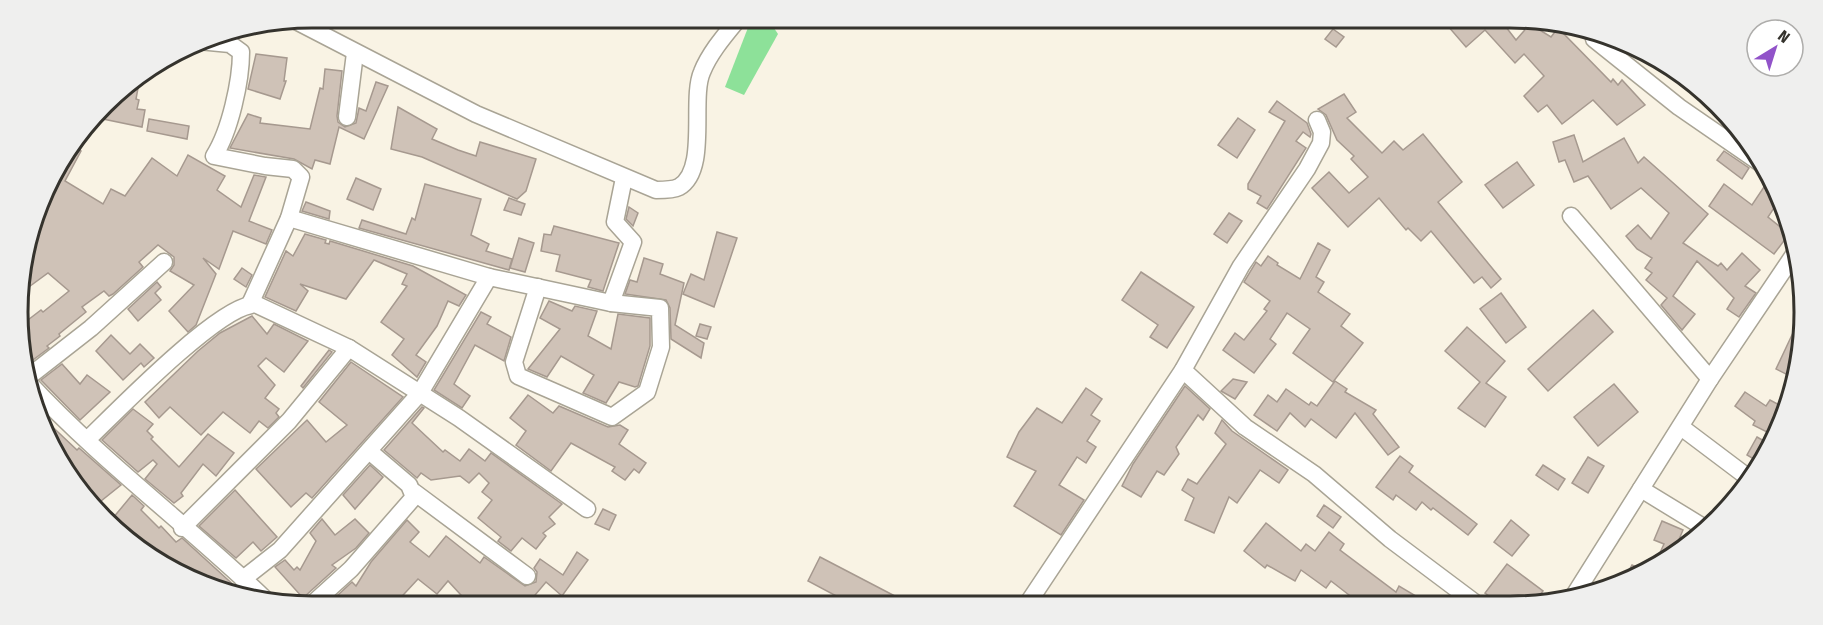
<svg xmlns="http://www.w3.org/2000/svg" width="1823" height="625" viewBox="0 0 1823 625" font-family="'Fira Sans Condensed',sans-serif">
<rect width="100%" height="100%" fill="#f9f3e4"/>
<path fill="#8de199" d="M759 19 772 25 778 34 744 95 725 87 749 25Z"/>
<g fill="#cfc2b7" stroke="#a6998f" stroke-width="1.5">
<path d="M1441 18H1499L1516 40 1530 24 1551 37 1558 28 1611 82 1613 79 1618 85 1622 80 1645 105 1617 125 1593 100 1562 124 1547 105 1538 112 1524 96 1544 76 1524 54 1515 63 1485 30 1466 47Z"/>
<path d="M1333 29 1344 37 1336 47 1325 39Z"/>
<path d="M256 54 287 58 284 81H286L280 99 248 89Z"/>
<path d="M325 69 342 71 337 116 338 122 345 127 356 123 359 108 366 111 376 82 388 86 364 139 339 127 330 164 315 160 312 169 294 159 230 148 248 114 261 118 260 123 310 129 320 88 323 89Z"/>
<path d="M140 77 136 99 139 100 137 109 145 110 142 127 98 118 118 91Z"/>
<path d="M1344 94 1356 112 1347 118 1382 153 1394 141 1403 150 1423 134 1462 182 1438 202 1501 279 1491 288 1482 277 1474 283 1431 231 1421 241 1408 228 1406 230 1379 198 1348 227 1312 188 1329 172 1349 193 1368 177 1351 159 1354 156 1337 140 1326 115 1318 109Z"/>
<path d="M1277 101 1307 123 1311 134 1310 137 1303 132 1296 141 1306 148 1267 209 1257 203 1261 196 1248 189V184L1285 121 1269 112Z"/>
<path d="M398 107 437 129 432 139 458 150 476 156 480 142 536 159 526 191 517 199 422 157 391 149Z"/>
<path d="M1238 118 1255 130 1237 158 1218 145Z"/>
<path d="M149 119 189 126 187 139 147 131Z"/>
<path d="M1574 135 1583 162 1624 138 1638 163 1644 157 1708 214 1683 243 1718 266 1721 263 1727 270 1742 253 1760 270 1745 286 1756 293 1739 317 1727 309 1734 298 1697 261 1673 296 1695 314 1682 330 1661 305 1667 298 1646 280 1652 273 1645 268 1652 258 1637 249 1626 236 1638 225 1651 239 1669 213 1641 188 1611 209 1588 176 1574 182 1565 160 1559 162 1553 142Z"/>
<path d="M75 147 81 151 65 181 103 204 111 189 125 196 152 158 177 176 188 155 225 176 217 190 241 207 254 175 266 177 249 221 272 230 266 244 233 231 219 269 203 258 216 274 196 325 188 332 169 311 194 285 170 271 174 265V257L158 245 139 262 143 267 113 294 109 296 104 291 82 307 86 312 59 334 60 336 47 346 49 348 26 365 24 323 41 310 43 312 69 291 48 273 22 292 20 274 49 182Z"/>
<path d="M1724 151 1749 168 1742 179 1717 160Z"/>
<path d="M1517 162 1534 185 1503 208 1485 185Z"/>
<path d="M356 178 381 189 373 210 347 199Z"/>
<path d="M1770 178 1778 202 1768 217 1789 234 1774 254 1709 206 1724 184 1752 205Z"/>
<path d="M425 184 481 199 471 235 489 244 486 251 512 259 509 270 359 228 362 220 406 234 412 218 415 220Z"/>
<path d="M509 198 525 204 521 215 504 210Z"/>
<path d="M306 202 330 211 329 219 302 211Z"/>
<path d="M629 207 638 213 633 226 626 219Z"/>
<path d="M1229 213 1242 221 1227 243 1214 234Z"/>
<path d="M554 226 619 243 603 291 588 287 591 280 556 271 560 255 541 251 544 234 551 235Z"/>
<path d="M717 232 737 238 714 307 683 294 691 274 704 280Z"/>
<path d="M305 234 326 240 325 243 329 244 330 241 413 266 466 295 459 306 448 301 437 326 416 355 426 362 417 377 392 355 404 339 381 322 407 286 402 284 407 274 374 260 346 299 300 284 308 291 296 311 265 297 286 251 293 256Z"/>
<path d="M519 238 534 243 525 272 510 268Z"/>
<path d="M1318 243 1330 250 1316 277 1324 282 1318 292 1350 314 1341 326 1363 343 1333 382 1293 353 1310 329 1287 313 1270 339 1276 344 1254 373 1223 350 1235 333 1244 340 1267 311 1264 309 1270 301 1244 282 1256 262 1261 266 1268 256 1278 263 1277 265 1300 279Z"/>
<path d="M644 258 663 264 660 274 684 283 675 325 704 343 701 358 671 339 670 308 666 300 625 294 630 280 637 282Z"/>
<path d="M242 268 252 275 246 287 234 279Z"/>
<path d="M1141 272 1194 307 1167 348 1150 337 1158 325 1122 300Z"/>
<path d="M157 282 161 287 155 293 161 300 138 321 128 309Z"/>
<path d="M1501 293 1526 327 1506 343 1480 309Z"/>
<path d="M549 301 572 311 575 306 597 311 588 336 611 349 618 314 650 318V346L638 386 635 387 619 382 606 403 583 393 594 375 561 356 547 377 528 369 560 329 540 318Z"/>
<path d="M1593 310 1613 332 1548 391 1528 369Z"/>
<path d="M481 312 491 317 487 324 511 337 504 361 475 345 454 384 470 396 462 408 434 390Z"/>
<path d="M252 316 267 334 274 324 308 341 284 372 266 358 258 366 275 385 265 398 279 409 276 413 279 417 268 428 259 421 250 433 223 412 201 435 170 407 159 418 145 402 198 351 220 333Z"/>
<path d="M1799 320 1796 379 1776 369Z"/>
<path d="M700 324 711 327 707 339 696 336Z"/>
<path d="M1467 327 1505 361 1486 383 1506 397 1485 427 1458 408 1480 382 1445 351Z"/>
<path d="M111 335 130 354 140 344 154 358 144 367 141 363 123 380 96 351Z"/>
<path d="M329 350 332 352 303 388 301 386Z"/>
<path d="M351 362 403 397 312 498 306 493 291 507 256 469 307 420 326 442 347 425 319 402Z"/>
<path d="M62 364 80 384 87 375 110 392 80 420 41 380Z"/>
<path d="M1233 379 1247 382 1235 399 1221 391Z"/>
<path d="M1335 381 1347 389 1345 392 1376 410 1373 414 1399 447 1388 455 1355 413 1336 438 1311 419 1305 427 1290 413 1277 431 1254 415 1268 395 1277 402 1286 389 1309 405 1311 402 1317 406Z"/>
<path d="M1614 384 1638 412 1598 446 1574 417Z"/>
<path d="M1185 386 1210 409 1203 420 1198 415 1176 447 1179 454 1164 475 1157 471 1141 497 1122 486 1133 464Z"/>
<path d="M1086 388 1102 399 1091 415 1100 421 1087 441 1096 447 1086 463 1077 457 1059 485 1084 500 1061 535 1014 506 1036 471 1007 457 1019 432 1037 408 1062 423Z"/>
<path d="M1745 392 1766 406 1770 400 1781 406 1767 432 1753 425 1755 421 1735 406Z"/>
<path d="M528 395 553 413 559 406 608 427 620 425 628 430 619 444 646 463 639 473 634 469 625 480 612 471 615 467 571 443 551 471 516 445 526 431 510 418Z"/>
<path d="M422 407 424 408 412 423 443 452 445 450 460 461 469 449 485 461 491 453 562 504 549 517 555 524 543 533 546 536 536 549 522 538 511 551 498 541 501 537 478 518 492 500 482 492 489 483 479 473 469 483 460 476 431 480 421 473 417 478 384 450Z"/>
<path d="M133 409 153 424 147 431 153 437 151 439 179 467 208 434 234 453 216 476 203 464 181 493 183 496 174 503 145 479 157 464 153 460 138 472 102 440Z"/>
<path d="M41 416 77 450 79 448 121 485 96 505 68 476Z"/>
<path d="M1222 420 1232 431 1288 470 1279 483 1260 470 1237 503 1229 497 1214 533 1185 520 1194 498 1182 490 1188 479 1197 484 1226 444 1215 433Z"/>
<path d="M1757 437 1771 445 1762 464 1747 455Z"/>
<path d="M1400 456 1413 466 1409 472 1477 524 1468 535 1433 508 1431 510 1422 502 1416 510 1396 495 1393 500 1376 487Z"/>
<path d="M1588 457 1604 466 1588 493 1572 483Z"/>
<path d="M370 465 383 477 355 509 343 495Z"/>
<path d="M1543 465 1565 479 1558 490 1536 475Z"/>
<path d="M235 490 277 537 261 551 253 542 236 558 199 526Z"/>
<path d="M132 495 144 506 141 510 159 528 161 526 176 542 182 538 249 599 237 597 166 565 157 558 129 529 128 530 113 518Z"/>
<path d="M1324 505 1341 517 1333 528 1317 516Z"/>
<path d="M603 509 616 515 609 530 595 524Z"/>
<path d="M322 519 335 535 355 519 369 533 356 548 332 565 336 568 303 598 275 567 285 560 294 570 297 567 300 570 316 541 310 533Z"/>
<path d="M407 520 419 532 410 542 429 557 446 536 480 563 484 557 525 586 536 582 537 572 534 568 540 559 563 575 577 552 588 560 562 596 546 582 525 607H472L448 581 437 594 418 579 392 607H325L352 582 356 586 371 562Z"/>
<path d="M1511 520 1529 535 1512 556 1494 542Z"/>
<path d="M1662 521 1683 530 1672 556 1653 568 1664 544 1654 540Z"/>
<path d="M1266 523 1301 551 1306 544 1315 551 1329 532 1344 544 1340 550 1396 592 1399 586 1431 605H1381L1374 601 1370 605H1362L1331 581 1326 588 1301 570 1295 581 1267 565 1265 568 1244 551Z"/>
<path d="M820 557 914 606H855L808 581Z"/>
<path d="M1507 564 1543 591 1533 604 1501 605 1485 593Z"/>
<path d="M1632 565 1647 572 1623 582Z"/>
</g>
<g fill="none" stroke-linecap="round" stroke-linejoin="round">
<defs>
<g id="minor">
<path d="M296 21 476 114 656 190C663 190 673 190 679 187 709 170 690 99 702 72 710 52 726 34 739 18"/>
<path d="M1594 39 1679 107 1766 167"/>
<path d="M199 41 230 44 241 52C241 81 230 131 214 156L265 166 293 169 301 177 289 218 251 302"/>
<path d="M347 117 355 53"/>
<path d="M1571 216 1710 379"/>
<path d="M289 218 489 277 611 303 633 242 615 222 624 178"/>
<path d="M538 287 514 362 518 376 612 417 647 392 661 347 660 308 611 303"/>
<path d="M1183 370 1245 427 1314 474 1390 539 1478 605"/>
<path d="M27 378 91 328 164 262"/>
<path d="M28 382C101 461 189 526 267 601"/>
<path d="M1681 427 1750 479"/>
<path d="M87 440C118 410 214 311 251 305V302L349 348 459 418 587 509"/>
<path d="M1641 489 1708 530"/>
<path d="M414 492 527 576"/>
<path d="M182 528 289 421 349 348"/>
<path d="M243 579 280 550 420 393 489 277"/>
<path d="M1573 597 1710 379 1795 253"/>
<path d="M1026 606 1183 370 1241 266 1307 169 1321 143 1322 132 1317 120"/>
<path d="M309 607 351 569 414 497 409 485 369 451"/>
</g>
</defs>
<use href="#minor" stroke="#a9a495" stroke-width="19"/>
<use href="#minor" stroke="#fff" stroke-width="16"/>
</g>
<path d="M0 0H1823V625H0ZM312 28H1510A284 284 0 0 1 1794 312V312A284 284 0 0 1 1510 596H312A284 284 0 0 1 28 312V312A284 284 0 0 1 312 28Z" fill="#efefee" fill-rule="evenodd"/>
<path fill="none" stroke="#35332d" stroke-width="3" d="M312 28H1510A284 284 0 0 1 1794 312V312A284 284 0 0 1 1510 596H312A284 284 0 0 1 28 312V312A284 284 0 0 1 312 28Z"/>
<g transform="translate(1775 48) rotate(38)"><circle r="28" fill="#ffffff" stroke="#aeadab" stroke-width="1.5"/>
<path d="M0-4.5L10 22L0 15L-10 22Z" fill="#9153c9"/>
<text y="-9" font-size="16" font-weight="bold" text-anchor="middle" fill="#35332d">N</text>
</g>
</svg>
